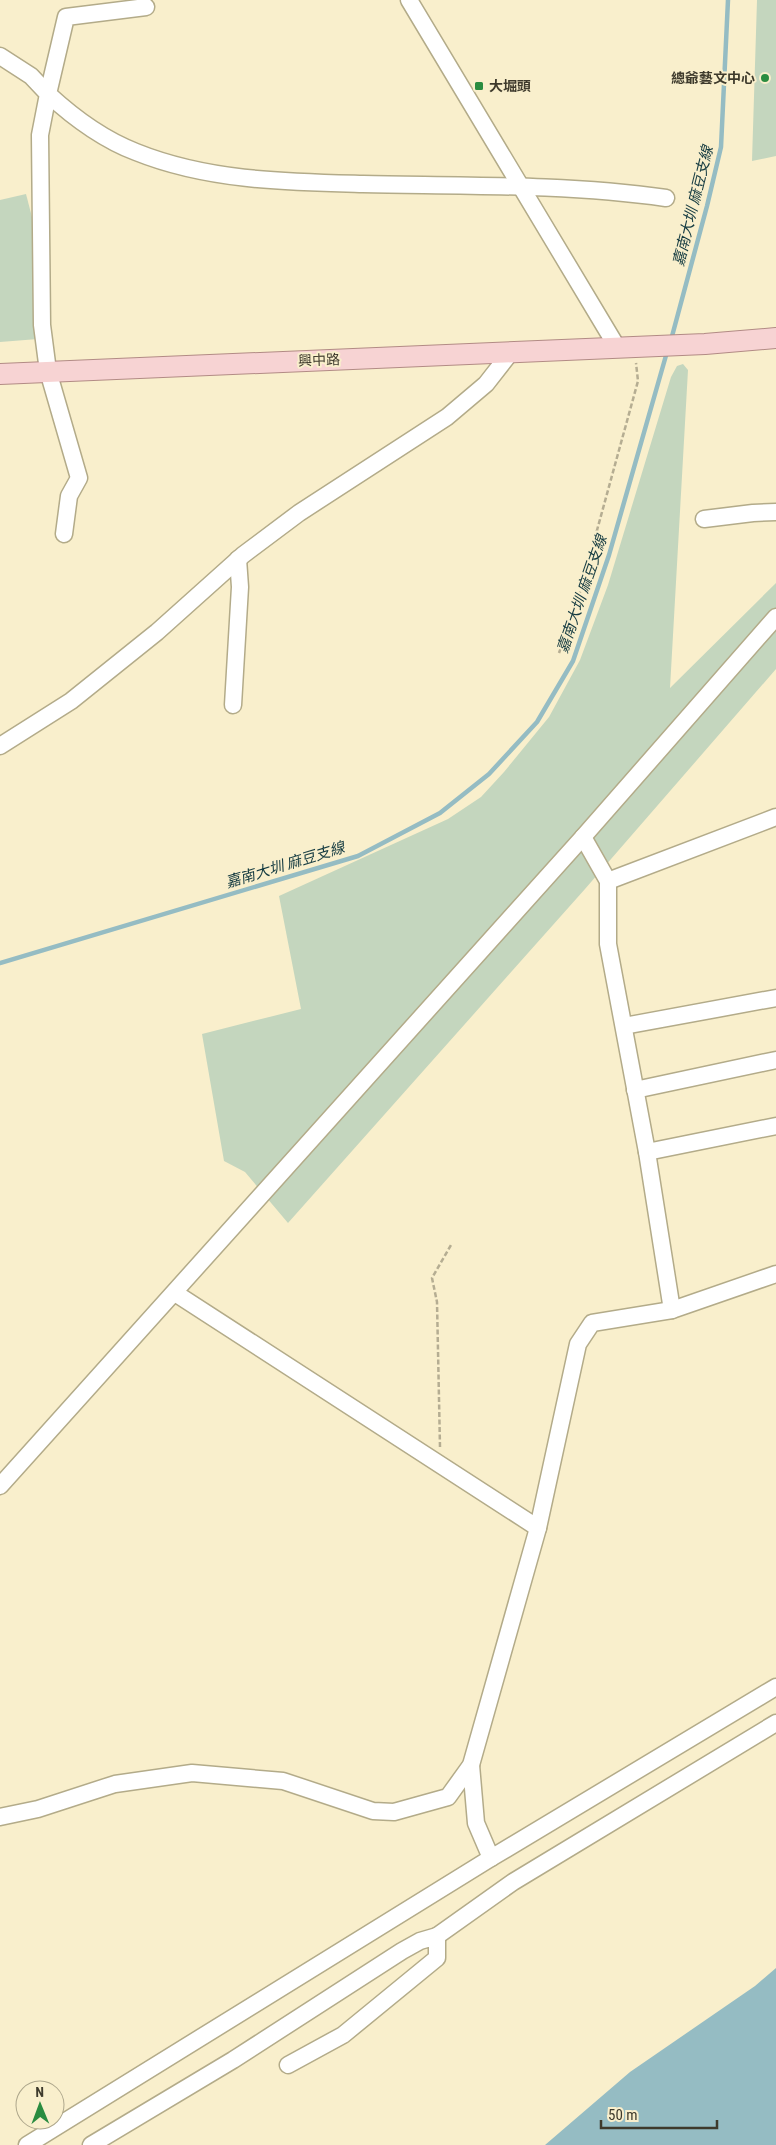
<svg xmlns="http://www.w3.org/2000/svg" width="776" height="2145" viewBox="0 0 776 2145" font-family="'Roboto Condensed','Noto Sans TC',sans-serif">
<rect width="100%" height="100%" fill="#f9efcc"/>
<g fill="#c4d6be">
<path d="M757 0H776V156L752 161Z"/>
<path d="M26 194 33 221 38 339 0 342V200Z"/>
<path d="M683 364 688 370 670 688 776 583V669L585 889 288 1223 245 1172 224 1161 202 1034 301 1009 279 896 448 819 481 797 504 772 549 717 580 660 608 585 671 377 677 366Z"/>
</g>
<path fill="#95bcc3" d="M776 1968V2145H545L630 2072 755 1986Z"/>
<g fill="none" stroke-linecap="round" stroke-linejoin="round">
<g stroke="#95bcc3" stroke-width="4.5">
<path d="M671 340 707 206 721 147 728 0"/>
<path d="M0 963 358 856 440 813 489 774 537 722 573 661 609 555 667 352"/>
</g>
<defs>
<g id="minor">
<path d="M409 0 617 347"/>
<path d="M146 7 66 17 48 94C74 118 102 139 136 152 208 181 287 182 363 184 464 186 566 184 666 198"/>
<path d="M0 56 31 76 48 94 40 135 42 325 48 371 79 478 69 496 64 534"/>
<path d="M704 519 753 513 776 512"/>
<path d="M233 705 240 587 238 559"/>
<path d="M0 746 71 701 157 632 243 555 299 513 447 417 486 384 511 352"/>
<path d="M583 837 608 881V944L647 1152 672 1310"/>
<path d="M608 881 776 817"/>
<path d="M624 1026 776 998"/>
<path d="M635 1090 776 1060"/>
<path d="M647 1152 776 1126"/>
<path d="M175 1293 538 1528"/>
<path d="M0 1486 583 837 776 617"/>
<path d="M471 1765 476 1823 491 1858"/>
<path d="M0 1817 38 1809 115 1784 192 1773 283 1781 373 1811 394 1812 448 1797 471 1765 538 1528 578 1344 592 1323 672 1310 776 1274"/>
<path d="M437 1936 513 1882 776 1723"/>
<path d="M27 2145 491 1858 776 1687"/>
<path d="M91 2145 233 2060 402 1951 420 1941 437 1936V1958L343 2035 288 2065"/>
</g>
<path id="major" d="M0 374 705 344 776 338"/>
</defs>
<use href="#minor" stroke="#b3ab89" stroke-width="19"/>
<use href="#major" stroke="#b28b85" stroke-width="22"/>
<g stroke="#b5ad92" stroke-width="2.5" stroke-dasharray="5 2.5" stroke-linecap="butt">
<path d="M559 653 577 603 638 381 636 363"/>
<path d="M440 1447 437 1302 432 1278 451 1245"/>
</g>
<use href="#minor" stroke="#fff" stroke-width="16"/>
<use href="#major" stroke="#f7d3d3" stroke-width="20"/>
</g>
<g fill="#2a8c40" stroke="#f9efcc" stroke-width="2">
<circle cx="765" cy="78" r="5"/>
<rect x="474" y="81" width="10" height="10" rx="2.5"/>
</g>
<g text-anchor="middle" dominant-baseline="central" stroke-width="4" stroke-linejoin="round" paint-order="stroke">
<g font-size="14" font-weight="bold" fill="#3e3a2c" stroke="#f9efcc" text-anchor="end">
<text x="755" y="78">總爺藝文中心</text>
<text x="489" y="86" text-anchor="start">大堀頭</text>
</g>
<g font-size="14" fill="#3e3a2c" stroke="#f9efcc">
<text transform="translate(319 360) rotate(-2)">興中路</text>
</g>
<g font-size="15" font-style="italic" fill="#153b41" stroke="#f9efcc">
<text transform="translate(693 206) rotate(-76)">嘉南大圳 麻豆支線</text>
<text transform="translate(582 594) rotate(-71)">嘉南大圳 麻豆支線</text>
<text transform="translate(285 865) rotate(-17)">嘉南大圳 麻豆支線</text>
</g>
</g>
<g transform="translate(40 2105) rotate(359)"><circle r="24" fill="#f9efcc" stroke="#aea78c"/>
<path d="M0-4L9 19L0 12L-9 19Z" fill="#2a8c40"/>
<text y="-8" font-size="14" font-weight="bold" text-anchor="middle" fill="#3e3a2c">N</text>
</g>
<path d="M601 2120v8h116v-8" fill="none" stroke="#3e3a2c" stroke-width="2.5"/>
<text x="608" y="2120" font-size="15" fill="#3e3a2c" stroke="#f9efcc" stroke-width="4" paint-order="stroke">50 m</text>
</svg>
